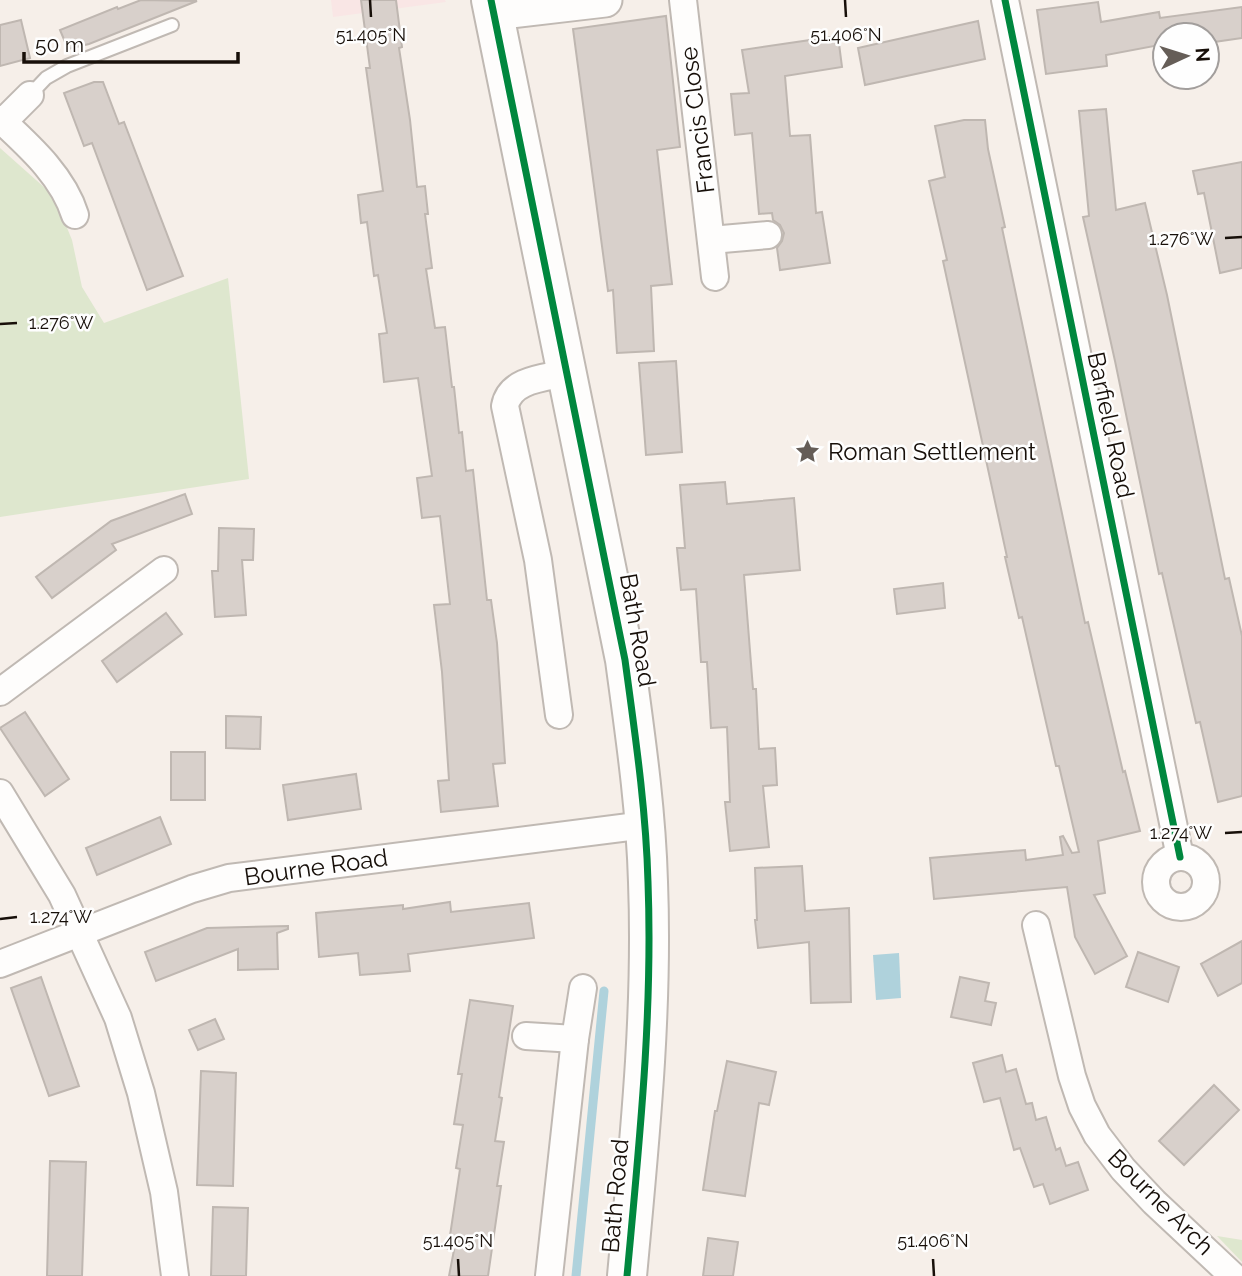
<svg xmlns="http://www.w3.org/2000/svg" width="1242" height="1276" viewBox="0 0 1242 1276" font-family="Raleway,sans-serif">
<rect width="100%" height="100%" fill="#f6efe9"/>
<path fill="#f9e6e5" d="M331 0H445L446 2 333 17Z"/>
<g fill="#dee7ce">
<path d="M0 148 54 196 72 240 82 287 104 323 228 278 249 479 0 517Z"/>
<path d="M1217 1236 1242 1240V1262Z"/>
</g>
<path fill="#afd2dc" d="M899 953 901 998 876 1000 873 955Z"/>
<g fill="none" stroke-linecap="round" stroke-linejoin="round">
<path stroke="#afd2dc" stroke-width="9" d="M576 1276 604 991"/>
</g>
<g fill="#d8d0cb" stroke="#bfb7b1" stroke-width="2">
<path d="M141 0 197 1 89 44 68 49 60 30 117 7 118 9Z"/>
<path d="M361 0H396L402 47 399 48 410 120 417 187 425 186 428 214H425L432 268 426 269 435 328 445 327 452 387H454L459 433 462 432 466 471 473 470 487 600H491L497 643 505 763 493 764 498 806 441 812 438 781 449 780 442 672 434 605 450 604 440 516 422 518 417 478 432 476 418 378 384 382 379 334 387 333 378 275 374 276 367 222 361 223 358 195 383 191 366 68H370Z"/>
<path d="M1098 2 1101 22 1159 12 1160 18 1242 7V38L1207 43V35H1165V44L1106 55 1107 66 1046 74 1037 10Z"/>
<path d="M666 16 680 147 657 150 672 284 651 286 654 351 617 353 613 290 608 291 573 29Z"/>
<path d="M21 20 30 58 0 66V25Z"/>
<path d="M978 21 985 59 865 85 858 48Z"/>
<path d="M838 36 842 67 785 76 790 136 810 135 816 213 822 212 830 263 780 270 777 248 782 241 784 233 780 225 773 220 772 213 759 214 752 133 735 135 731 94 749 93 742 50Z"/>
<path d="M94 82H103L119 124 124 122 183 276 147 290 92 143 84 146 64 93Z"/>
<path d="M1106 109 1116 210 1145 203 1167 295 1225 579 1229 578 1242 636V796L1218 802 1200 722 1196 723 1162 573 1159 574 1115 361 1083 217 1089 216 1079 111Z"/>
<path d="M964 120H985L988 149 1005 227 1002 228 1085 623 1088 622 1123 772 1125 771 1140 831 1098 841 1105 893 1094 895 1127 956 1095 974 1075 937 1067 887 934 899 930 858 1025 850 1026 860 1063 855 1060 837 1063 836 1072 853 1079 852 1059 766H1056L1022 617 1019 618 1005 557H1007L943 261 947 260 929 181 945 177 935 126Z"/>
<path d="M1242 162V268L1220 273 1204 193 1198 194 1193 171Z"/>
<path d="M676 361 682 452 646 455 639 363Z"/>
<path d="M725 482 727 504 794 498 800 570 744 575 753 689H756L759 749 775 748 777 785 763 786 769 847 730 851 725 802H730L727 727 711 728 707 662H701L696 589 681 590 677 548H685L680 485Z"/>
<path d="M185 494 192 514 112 544 116 550 52 598 36 577 111 521Z"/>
<path d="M219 528 254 529 253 560H242L246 615 215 617 212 571H218Z"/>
<path d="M943 583 945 608 897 614 894 589Z"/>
<path d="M166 613 182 634 117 682 102 661Z"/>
<path d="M25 712 69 779 45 796 0 728Z"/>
<path d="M226 716 261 717 260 749 226 748Z"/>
<rect x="171" y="752" width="34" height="48"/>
<path d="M356 774 361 809 288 820 283 785Z"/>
<path d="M160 817 171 844 97 875 86 848Z"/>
<path d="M802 866 805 911 849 908 851 1002 811 1003 809 942 758 948 755 920H757L755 868Z"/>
<path d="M450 902 451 912 529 903 534 938 408 954 410 971 387 973 360 975 358 953 319 957 316 913 403 905V909Z"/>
<path d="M288 926V929L277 933 278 969 238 970V949L156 981 145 952 207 928Z"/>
<path d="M1242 941V983L1218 996 1201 964Z"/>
<path d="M1138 952 1179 967 1168 1002 1126 987Z"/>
<path d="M41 977 79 1086 49 1096 11 988Z"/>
<path d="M960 977 989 983 985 1001 996 1003 991 1025 951 1017Z"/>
<path d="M470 1000 513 1006 499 1097 502 1098 495 1141 504 1142 497 1186H501L488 1276H449L454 1250 448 1249 460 1169 456 1168 463 1125 454 1124 462 1074H458Z"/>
<path d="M215 1019 224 1039 198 1050 189 1030Z"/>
<path d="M1002 1055 1006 1072 1016 1069 1026 1104 1032 1103 1036 1120 1046 1117 1056 1150 1060 1148 1066 1166 1078 1162 1088 1190 1050 1204 1043 1184 1034 1187 1020 1148 1014 1150 1000 1098 984 1102 973 1063Z"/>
<path d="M727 1061 776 1072 769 1105 759 1103 745 1196 703 1190 715 1111H717Z"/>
<path d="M201 1071 236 1073 233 1186 197 1185Z"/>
<path d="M1214 1085 1239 1110 1184 1165 1159 1141Z"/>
<path d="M50 1161 86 1162 82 1276H47Z"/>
<path d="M213 1207 248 1208 246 1276H211Z"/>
<path d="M708 1238 738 1242 733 1276H703Z"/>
</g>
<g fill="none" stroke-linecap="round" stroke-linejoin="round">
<defs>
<path id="service" d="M30 95 46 78 67 66 172 25"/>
<g id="minor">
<path d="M683 0 715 277"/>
<path d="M1005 0 1180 857"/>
<path d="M0 119C29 146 63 176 75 215"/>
<path d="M3 122 30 95"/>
<path d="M711 240 768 235"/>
<path d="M0 692 164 570"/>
<path d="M559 715 538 560 505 406C510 379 545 378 567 373"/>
<path d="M0 793 62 895 118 1018 141 1093 164 1192 175 1276"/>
<circle cx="1181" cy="882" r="25"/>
<path d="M1036 925 1072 1076 1082 1106 1097 1135 1123 1169 1154 1202 1233 1276"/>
<path d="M0 964 192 889 229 878 645 825"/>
<path d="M526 1036 575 1039"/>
<path d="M549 1276 575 1039 583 988"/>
</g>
<path id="tertiary" d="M494 13 605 0"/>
<path id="primary" d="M491 0 625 660C635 734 646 808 648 882 653 1014 639 1145 627 1276"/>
</defs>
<use href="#service" stroke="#c0b9b3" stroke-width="16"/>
<use href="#minor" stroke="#c0b9b3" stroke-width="30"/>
<use href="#tertiary" stroke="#c0b9b3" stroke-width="37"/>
<use href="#primary" stroke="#c0b9b3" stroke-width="42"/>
<use href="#service" stroke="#fefdfc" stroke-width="12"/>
<use href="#minor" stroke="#fefdfc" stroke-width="26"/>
<use href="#tertiary" stroke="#fefdfc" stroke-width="33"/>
<use href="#primary" stroke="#fefdfc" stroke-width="38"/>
<defs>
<g id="cycleway">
<path d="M491 0 625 660C635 734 646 808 648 882 653 1014 639 1145 627 1276"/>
<path d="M1005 0 1180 857"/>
</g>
</defs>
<use href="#cycleway" stroke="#fefefe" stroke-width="11"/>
<use href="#cycleway" stroke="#00873e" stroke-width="7"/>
</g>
<path fill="none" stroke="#170f09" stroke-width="2.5" d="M370 0 371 17M845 0 846 17M1225 238 1242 237M0 324 17 323M1225 833 1242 832M0 919 17 917M458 1259 459 1276M933 1259 934 1276"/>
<defs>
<symbol id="sight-bare" viewBox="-9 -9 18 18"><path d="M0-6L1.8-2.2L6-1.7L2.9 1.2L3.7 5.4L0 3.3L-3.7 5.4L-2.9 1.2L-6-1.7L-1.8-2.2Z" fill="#655d57" stroke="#fefefe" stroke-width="2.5" paint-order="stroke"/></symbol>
</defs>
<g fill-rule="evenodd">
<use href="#sight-bare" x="790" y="434" width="35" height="35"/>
</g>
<g text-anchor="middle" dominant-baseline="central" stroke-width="5" stroke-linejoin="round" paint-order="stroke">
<g font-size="24" fill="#170f09" stroke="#fefefe">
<text transform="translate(697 120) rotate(-97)">Francis Close</text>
<text transform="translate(1111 425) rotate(78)">Barfield Road</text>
<text transform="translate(638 630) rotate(80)">Bath Road</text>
<text transform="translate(316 867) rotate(-8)">Bourne Road</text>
<text transform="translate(615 1196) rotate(-85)">Bath Road</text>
<text transform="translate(1161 1202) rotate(45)">Bourne Arch</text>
</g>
<g font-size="24" fill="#170f09" stroke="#fefefe" text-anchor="start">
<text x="828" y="451">Roman Settlement</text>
</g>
</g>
<g font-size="18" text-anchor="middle" fill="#170f09" stroke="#fefefe" stroke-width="5" stroke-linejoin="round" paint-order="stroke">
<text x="371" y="41">51.405°N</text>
<text x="846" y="41">51.406°N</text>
<text x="1181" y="245">1.276°W</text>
<text x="61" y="329">1.276°W</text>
<text x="1181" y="839">1.274°W</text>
<text x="61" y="923">1.274°W</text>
<text x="458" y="1247">51.405°N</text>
<text x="933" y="1247">51.406°N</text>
</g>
<g transform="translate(1186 56) rotate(86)"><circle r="33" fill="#fefefe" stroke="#a29e9c" stroke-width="2"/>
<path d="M0-5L12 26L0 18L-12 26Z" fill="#655d57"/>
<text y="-10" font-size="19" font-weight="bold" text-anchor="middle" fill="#170f09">N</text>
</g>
<path d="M24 52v10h214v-10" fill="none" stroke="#170f09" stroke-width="3.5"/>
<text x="35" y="52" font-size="21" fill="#170f09" stroke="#fefefe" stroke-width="5" paint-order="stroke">50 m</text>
</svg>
